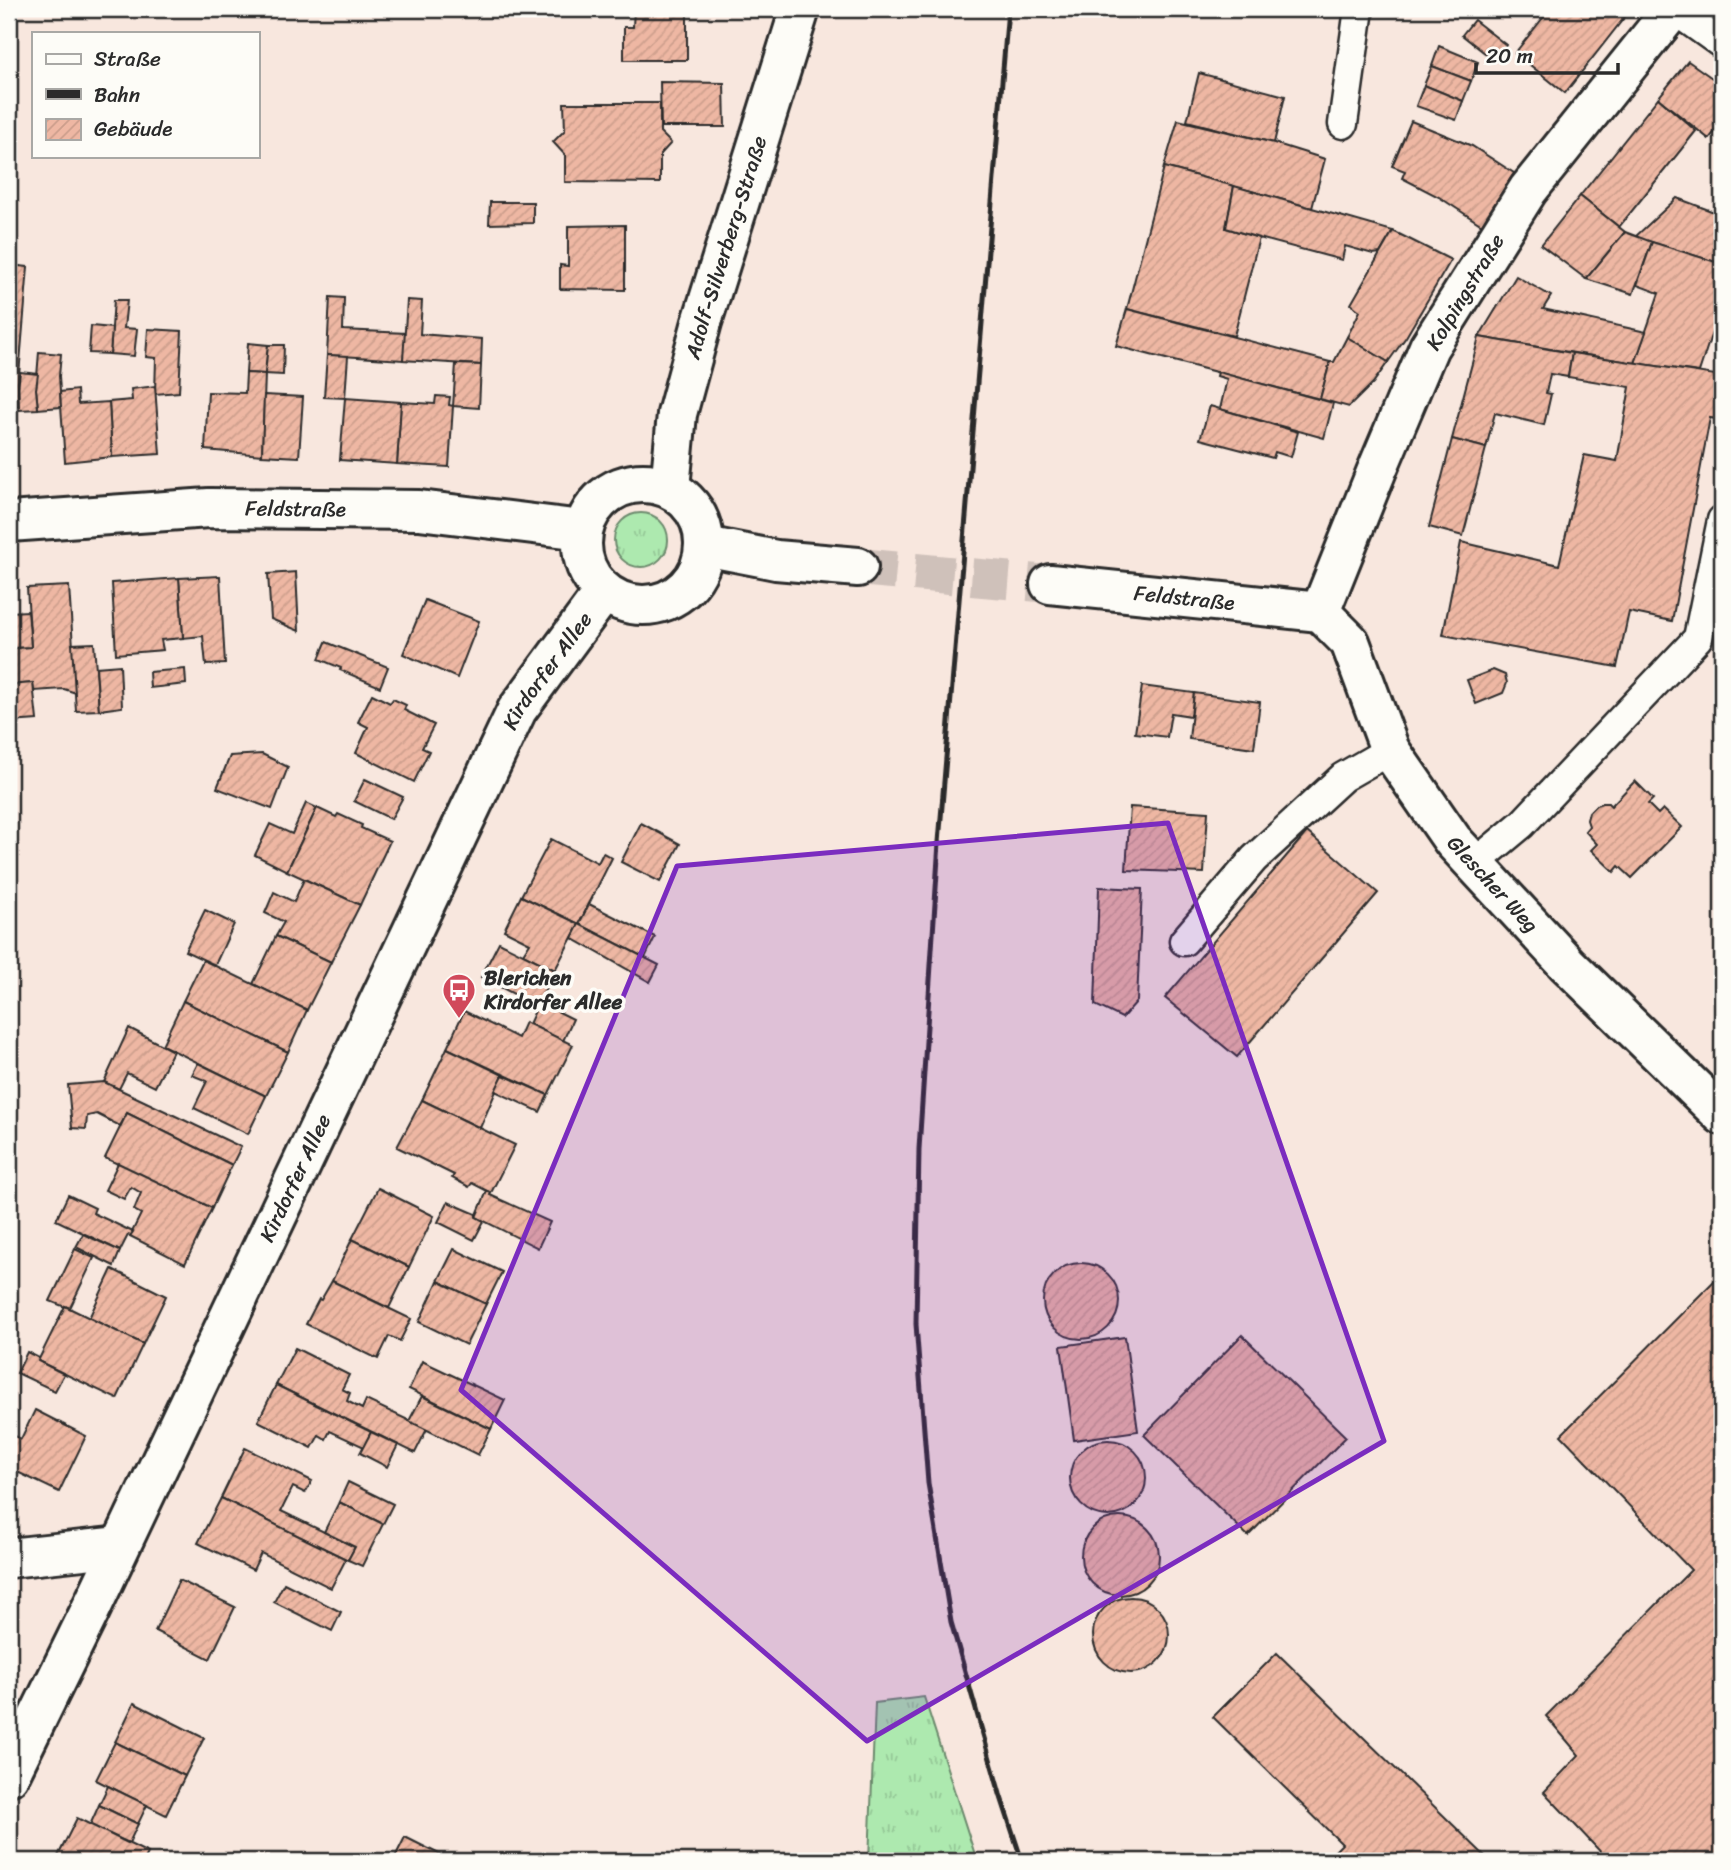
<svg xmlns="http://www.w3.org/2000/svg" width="1731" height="1870" viewBox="0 0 1731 1870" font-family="Sriracha,sans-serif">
<defs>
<pattern id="grass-tufts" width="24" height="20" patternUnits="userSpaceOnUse" patternTransform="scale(1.75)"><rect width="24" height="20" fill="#ade9af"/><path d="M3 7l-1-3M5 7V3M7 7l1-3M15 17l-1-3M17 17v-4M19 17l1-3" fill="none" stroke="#95c897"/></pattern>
<pattern id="building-hatch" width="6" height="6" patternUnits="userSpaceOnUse" patternTransform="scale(1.75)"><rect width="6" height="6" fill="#eeb7a3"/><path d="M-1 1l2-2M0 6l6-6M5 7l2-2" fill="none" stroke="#cc9e8c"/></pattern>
</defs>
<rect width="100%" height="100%" fill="#f8e7de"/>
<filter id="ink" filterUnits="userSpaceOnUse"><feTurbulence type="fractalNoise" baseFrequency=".0143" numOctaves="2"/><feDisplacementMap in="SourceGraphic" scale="14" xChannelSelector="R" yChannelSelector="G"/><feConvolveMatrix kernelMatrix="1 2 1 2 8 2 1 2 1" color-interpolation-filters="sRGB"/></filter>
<g filter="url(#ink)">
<g fill="url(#grass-tufts)" stroke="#6c8a6d" stroke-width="2">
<circle cx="641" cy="540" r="27"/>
<path d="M924 1697 977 1861H869L875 1703Z"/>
</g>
<g fill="url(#building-hatch)" stroke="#2b2b2b" stroke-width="2">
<path d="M634 9H687V60H624V27H633Z"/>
<path d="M1550 9H1631L1565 93 1515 53Z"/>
<path d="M1474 20 1506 45 1495 61 1462 35Z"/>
<path d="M1439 46 1478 62 1471 81 1432 66Z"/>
<path d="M1688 61 1722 85V123L1709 139 1658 98Z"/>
<path d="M1432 66 1471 81 1463 101 1424 85Z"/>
<path d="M1199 73 1285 96 1274 143 1187 121Z"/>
<path d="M660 82 724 83 725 127H661Z"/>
<path d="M1424 85 1463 101 1456 120 1416 106Z"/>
<path d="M1658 98 1696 131 1619 227 1580 196Z"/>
<path d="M564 103H660V132L671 143 660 155V183L565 182V155L553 142 565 130Z"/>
<path d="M1178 120 1274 143 1325 159 1312 208 1164 167Z"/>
<path d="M1411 121 1472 146 1514 173 1482 225 1439 197 1402 178 1405 171 1392 166Z"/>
<path d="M1164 167 1234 186 1226 228 1259 238 1234 336 1127 309Z"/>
<path d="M1234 186 1312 208 1393 231 1380 253 1373 254 1345 246 1342 260 1259 238 1226 228Z"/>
<path d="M1580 196 1625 232 1586 279 1541 245Z"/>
<path d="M1677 198 1722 215V264L1635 237Z"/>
<path d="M490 202H533V223L489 224Z"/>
<path d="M625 225V290L560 289V265L568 266V226Z"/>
<path d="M1393 231 1451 260 1406 337 1388 362 1347 337 1360 311 1351 304Z"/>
<path d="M1625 232 1652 242 1633 294 1586 279Z"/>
<path d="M1652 242 1722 264V302L1699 372 1635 363 1659 293 1637 285Z"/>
<path d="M9 265 28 267 18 387 19 406H9Z"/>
<path d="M1516 276 1551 296 1543 309 1646 332 1635 363 1479 337Z"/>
<path d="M330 297 344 298 343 330 406 333 403 360 327 355Z"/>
<path d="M114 300H127L124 328 137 329 134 356 110 354Z"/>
<path d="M407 300 422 301 420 334 482 339 481 365 403 360Z"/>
<path d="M1127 309 1330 362 1320 399 1116 346Z"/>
<path d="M91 326 112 328 110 354 89 353Z"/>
<path d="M148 329 182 331 179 392 155 394 156 358 146 357Z"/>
<path d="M1347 337 1388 362 1373 383 1349 407 1320 399 1330 362H1334Z"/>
<path d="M1479 337 1572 353 1568 377 1550 374 1546 393 1551 394 1544 425 1495 413 1486 448 1452 439Z"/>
<path d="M248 343 268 345 265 374 246 373Z"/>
<path d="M268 345H284L283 375 265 374Z"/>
<path d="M39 352 61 354 59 376 61 407 38 409 36 389Z"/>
<path d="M1572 353 1722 376V420L1710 418 1672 621 1629 612 1617 667 1443 635 1461 542 1559 565 1584 455 1617 461 1630 387 1568 377Z"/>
<path d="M327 355 348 356 345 398 324 397Z"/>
<path d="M456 364 481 365 479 408 453 406Z"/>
<path d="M20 372 38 374 36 389 38 409 19 410 18 387Z"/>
<path d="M1218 372 1333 403 1324 438 1220 409 1227 379 1217 376Z"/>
<path d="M246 373 265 374 262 455 205 450 208 392 245 393Z"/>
<path d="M155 386 160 454 112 457 109 402 132 400 131 389Z"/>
<path d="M77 390 78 404 109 402 112 457 65 462 60 392Z"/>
<path d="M264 395 303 397 299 457 262 455Z"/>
<path d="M436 396 450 397 449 405 453 406 449 467 397 464 401 402 435 404Z"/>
<path d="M345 398 401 402 397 464 340 460Z"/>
<path d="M1210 406 1298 432 1291 457 1275 452 1273 458 1200 439Z"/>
<path d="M1452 439 1486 448 1463 536 1429 527Z"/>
<path d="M296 572 299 631 271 619 268 574Z"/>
<path d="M220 576 225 664 206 665 203 636 183 638 179 578Z"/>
<path d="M179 578 183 638 161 640 163 650 116 654 112 583Z"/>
<path d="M69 586 76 693 64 689 34 691 33 683 9 685V648L31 647 27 588Z"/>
<path d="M425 600 479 621 457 678 403 654Z"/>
<path d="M28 611 31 647 9 648V612Z"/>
<path d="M326 642 388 667 380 687 340 670 341 668 319 659Z"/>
<path d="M94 643 99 710 76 711 72 644Z"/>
<path d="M120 665 122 707 99 710 96 667Z"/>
<path d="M185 669 186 684 150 688 149 672Z"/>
<path d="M1493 670 1505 675 1507 683 1503 693 1476 704 1467 680Z"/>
<path d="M33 683 37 720 11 722 9 685Z"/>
<path d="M1142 686 1194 693 1191 716 1171 713 1167 737 1135 733Z"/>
<path d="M1194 693 1260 702 1254 748 1189 739Z"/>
<path d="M372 694 390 703 393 699 406 705 404 710 434 725 422 748 429 751 414 782 356 753 368 727 358 722Z"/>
<path d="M262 754 288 767 272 809 217 788 230 756Z"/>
<path d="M365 779 403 797 391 819 354 801Z"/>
<path d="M1635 781 1653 799 1648 804 1658 814 1663 809 1682 827 1632 878 1619 866 1614 872 1591 850 1597 844 1585 831 1589 826 1587 820 1589 812 1596 805 1602 803H1608L1611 806Z"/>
<path d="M306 803 317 808 287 871 255 855 270 824 292 834Z"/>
<path d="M1130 807 1208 812 1204 873 1126 870Z"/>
<path d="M317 808 336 817 338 814 362 825 361 828 390 841 360 905 287 871Z"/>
<path d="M641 823 680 844 660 882 621 862Z"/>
<path d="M1307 832 1378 893 1237 1057 1165 998Z"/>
<path d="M551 839 598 863 603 853 612 858 579 924 521 896Z"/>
<path d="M304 879 360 905 331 962 276 936 284 922 265 913 274 892 294 902Z"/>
<path d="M1099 887 1142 889 1137 1001 1122 1018 1095 1005Z"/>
<path d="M521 896 579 924 555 970 523 954 530 943 504 930Z"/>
<path d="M589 904 655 937 645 958 579 924Z"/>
<path d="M205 910 234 924 215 965 185 951Z"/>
<path d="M579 924 659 965 650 982 572 938Z"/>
<path d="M276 936 331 962 307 1010 253 984Z"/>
<path d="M499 942 555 970 537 1006 481 977Z"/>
<path d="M203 960 307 1010 288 1052 183 1001Z"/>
<path d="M183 1001 288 1052 266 1096 162 1045Z"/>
<path d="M539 1002 573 1019 563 1041 529 1024Z"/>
<path d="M464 1011 518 1038 525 1022 573 1045 548 1095 447 1048Z"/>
<path d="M129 1028 173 1051 155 1087 127 1073 119 1089 104 1082Z"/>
<path d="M447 1048 503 1075 480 1128 422 1100Z"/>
<path d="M198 1063 266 1096 248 1134 194 1108 207 1081 192 1075Z"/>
<path d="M503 1075 548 1095 540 1112 495 1091Z"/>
<path d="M104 1082 241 1147 232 1165 127 1113 120 1126 97 1114 87 1116 86 1129 72 1128 68 1085Z"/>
<path d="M422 1100 515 1145 491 1193 472 1183 469 1187 452 1178 454 1175 397 1147Z"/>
<path d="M127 1113 232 1165 212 1208 105 1158Z"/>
<path d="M118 1163 212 1208 185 1264 130 1236 141 1214 134 1210 141 1193 131 1187 124 1199 105 1190Z"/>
<path d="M378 1188 434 1216 409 1267 352 1239Z"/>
<path d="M487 1191 491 1193 490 1195 550 1222 538 1248 476 1217Z"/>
<path d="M68 1195 95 1208 93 1213 133 1232 130 1236 128 1235 120 1251 56 1220Z"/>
<path d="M448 1202 476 1214V1217L484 1221 474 1240 438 1222Z"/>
<path d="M83 1234 120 1251 114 1266 76 1247Z"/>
<path d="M352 1239 409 1267 389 1308 332 1281Z"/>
<path d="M75 1249 94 1258 70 1308 65 1306V1307L50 1301Z"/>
<path d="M454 1249 502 1272 486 1304 438 1281Z"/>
<circle cx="1081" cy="1301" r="38"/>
<path d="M112 1269 166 1296 143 1344 89 1318Z"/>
<path d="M1722 1273V1861H1609L1544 1792 1579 1755 1546 1716 1691 1570 1561 1435Z"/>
<path d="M332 1281 411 1319 400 1341 389 1336 378 1359 306 1324 319 1299 321 1300Z"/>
<path d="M438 1281 486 1304 466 1345 419 1322Z"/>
<path d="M65 1306 143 1344 117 1399 38 1361Z"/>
<path d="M1242 1335 1346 1437 1248 1536 1144 1435Z"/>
<path d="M1125 1337 1138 1431 1074 1440 1061 1346Z"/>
<path d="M295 1348 349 1375 342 1389 350 1393 347 1401 362 1409 366 1400 427 1429 415 1453 276 1385Z"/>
<path d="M27 1352 39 1358 38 1361 64 1374 55 1391 17 1373Z"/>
<path d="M422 1361 505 1400 491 1429 409 1389Z"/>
<path d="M276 1385 371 1432 364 1447 330 1431 326 1439 319 1435 312 1448 258 1421Z"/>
<path d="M422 1396 491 1429 478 1455 409 1421Z"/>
<path d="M35 1410 86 1436 59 1492 9 1468V1433L21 1439Z"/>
<path d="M371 1432 398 1445 387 1467 360 1453Z"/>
<circle cx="1108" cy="1478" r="38"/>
<path d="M245 1448 312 1481 305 1493 293 1487 281 1511 355 1547 348 1560 221 1498Z"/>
<path d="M348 1482 393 1504 383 1524 339 1502Z"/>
<path d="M9 1498 18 1503 9 1522Z"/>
<path d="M221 1498 346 1559 331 1588 261 1553 253 1570 198 1543Z"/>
<path d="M339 1502 383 1524 362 1566 348 1560 355 1547 324 1532Z"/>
<circle cx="1120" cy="1556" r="39"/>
<path d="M179 1580 235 1607 210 1659 155 1631Z"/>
<path d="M284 1583 341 1612 332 1631 274 1602Z"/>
<circle cx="1131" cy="1635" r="38"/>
<path d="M1277 1653 1486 1857 1482 1861H1332L1328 1858 1342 1844 1213 1717Z"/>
<path d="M134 1703 204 1738 185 1776 115 1742Z"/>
<path d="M115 1742 185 1776 166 1815 96 1780Z"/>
<path d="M108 1786 147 1805 138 1824 99 1805Z"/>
<path d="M99 1805 138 1824 129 1843 90 1825Z"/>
<path d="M77 1818 148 1853 144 1861H65L57 1858Z"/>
<path d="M405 1837 449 1859 448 1861H393Z"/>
</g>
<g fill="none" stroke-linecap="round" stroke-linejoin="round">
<path stroke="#cfc1ba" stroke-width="38" stroke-dasharray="38 19" stroke-linecap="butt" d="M858 567 1050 584"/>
<defs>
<g id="service">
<path d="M1673 9 1722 44"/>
<path d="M1343 124 1359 9"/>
<path d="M1474 864 1522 824 1698 638 1722 520"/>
<path d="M1184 941 1254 859 1343 777 1390 750"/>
</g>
<g id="minor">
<circle cx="643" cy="544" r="61"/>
<path id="s1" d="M670 488 677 414 702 322 800 9"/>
<path id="s2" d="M9 522 209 508 419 510 582 530"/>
<path d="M705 546 776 560 858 567"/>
<path id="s3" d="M1050 584 1320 612"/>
<path d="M9 1558 120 1546"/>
<path id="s4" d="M9 1776 89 1613 517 710 604 592"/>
</g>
<g id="tertiary">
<path id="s5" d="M1673 9 1528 190 1429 347 1377 470 1320 612 1350 642 1390 750 1453 841 1567 964 1722 1115"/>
</g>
</defs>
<use href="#service" stroke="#2b2b2b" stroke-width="33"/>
<use href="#minor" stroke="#2b2b2b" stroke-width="44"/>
<use href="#tertiary" stroke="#2b2b2b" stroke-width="44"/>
<use href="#service" stroke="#fdfcf7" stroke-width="28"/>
<use href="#minor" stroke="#fdfcf7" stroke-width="38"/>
<use href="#tertiary" stroke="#fdfcf7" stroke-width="38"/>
<path stroke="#2b2b2b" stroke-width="5" d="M1008 9 939 842 919 1149 916 1324 928 1483 951 1622 1000 1794 1022 1861"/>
</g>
</g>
<path fill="#7b2cbf" fill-opacity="0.2" stroke="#7b2cbf" stroke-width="5" stroke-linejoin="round" d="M1168 823 1384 1441 867 1741 461 1390 677 866Z"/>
<defs>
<symbol id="bus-pin" viewBox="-11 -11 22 30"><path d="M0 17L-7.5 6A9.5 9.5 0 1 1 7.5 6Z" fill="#d1495b" stroke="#fdfcf7"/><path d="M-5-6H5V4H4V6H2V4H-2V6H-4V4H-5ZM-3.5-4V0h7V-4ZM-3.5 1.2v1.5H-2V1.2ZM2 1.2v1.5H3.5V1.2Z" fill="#fff"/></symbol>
</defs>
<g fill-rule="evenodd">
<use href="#bus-pin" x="440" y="971" width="38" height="52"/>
</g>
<g text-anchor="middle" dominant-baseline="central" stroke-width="7" stroke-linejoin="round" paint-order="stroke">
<g font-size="21" fill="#2b2b2b" stroke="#fdfcf7">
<text stroke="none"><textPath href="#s1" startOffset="248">Adolf-Silverberg-Straße</textPath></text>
<text transform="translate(1465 292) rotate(-59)">Kolpingstraße</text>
<text stroke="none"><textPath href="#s2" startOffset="287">Feldstraße</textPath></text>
<text stroke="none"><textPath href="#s3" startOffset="135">Feldstraße</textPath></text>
<text stroke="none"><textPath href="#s4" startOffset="1230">Kirdorfer Allee</textPath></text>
<text stroke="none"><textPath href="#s5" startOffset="1031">Glescher Weg</textPath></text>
<text stroke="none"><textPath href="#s4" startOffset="663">Kirdorfer Allee</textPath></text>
</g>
<g font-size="21" font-weight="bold" fill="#2b2b2b" stroke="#fdfcf7" text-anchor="start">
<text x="484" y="978">Blerichen<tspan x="484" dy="24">Kirdorfer Allee</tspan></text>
</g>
</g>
<rect width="1731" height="1870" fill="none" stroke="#fdfcf7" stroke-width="35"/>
<rect x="18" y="18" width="1696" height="1835" fill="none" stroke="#2b2b2b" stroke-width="2.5" filter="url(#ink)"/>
<rect x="32" y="32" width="228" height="126" fill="#fdfcf7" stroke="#a9a8a5" stroke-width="2"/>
<rect x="46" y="54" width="35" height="10" fill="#fdfcf7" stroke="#a9a8a5" stroke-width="2"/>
<text x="94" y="66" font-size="21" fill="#2b2b2b">Straße</text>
<rect x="46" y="89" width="35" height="10" fill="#2b2b2b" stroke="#a9a8a5" stroke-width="2"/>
<text x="94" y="102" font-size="21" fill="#2b2b2b">Bahn</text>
<rect x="46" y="119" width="35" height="21" fill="url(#building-hatch)" stroke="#a9a8a5" stroke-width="2"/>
<text x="94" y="136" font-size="21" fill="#2b2b2b">Gebäude</text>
<path d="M1476 63v10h142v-10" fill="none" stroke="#2b2b2b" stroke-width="3.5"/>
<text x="1486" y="63" font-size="21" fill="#2b2b2b" stroke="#fdfcf7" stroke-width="5" paint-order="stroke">20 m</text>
</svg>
